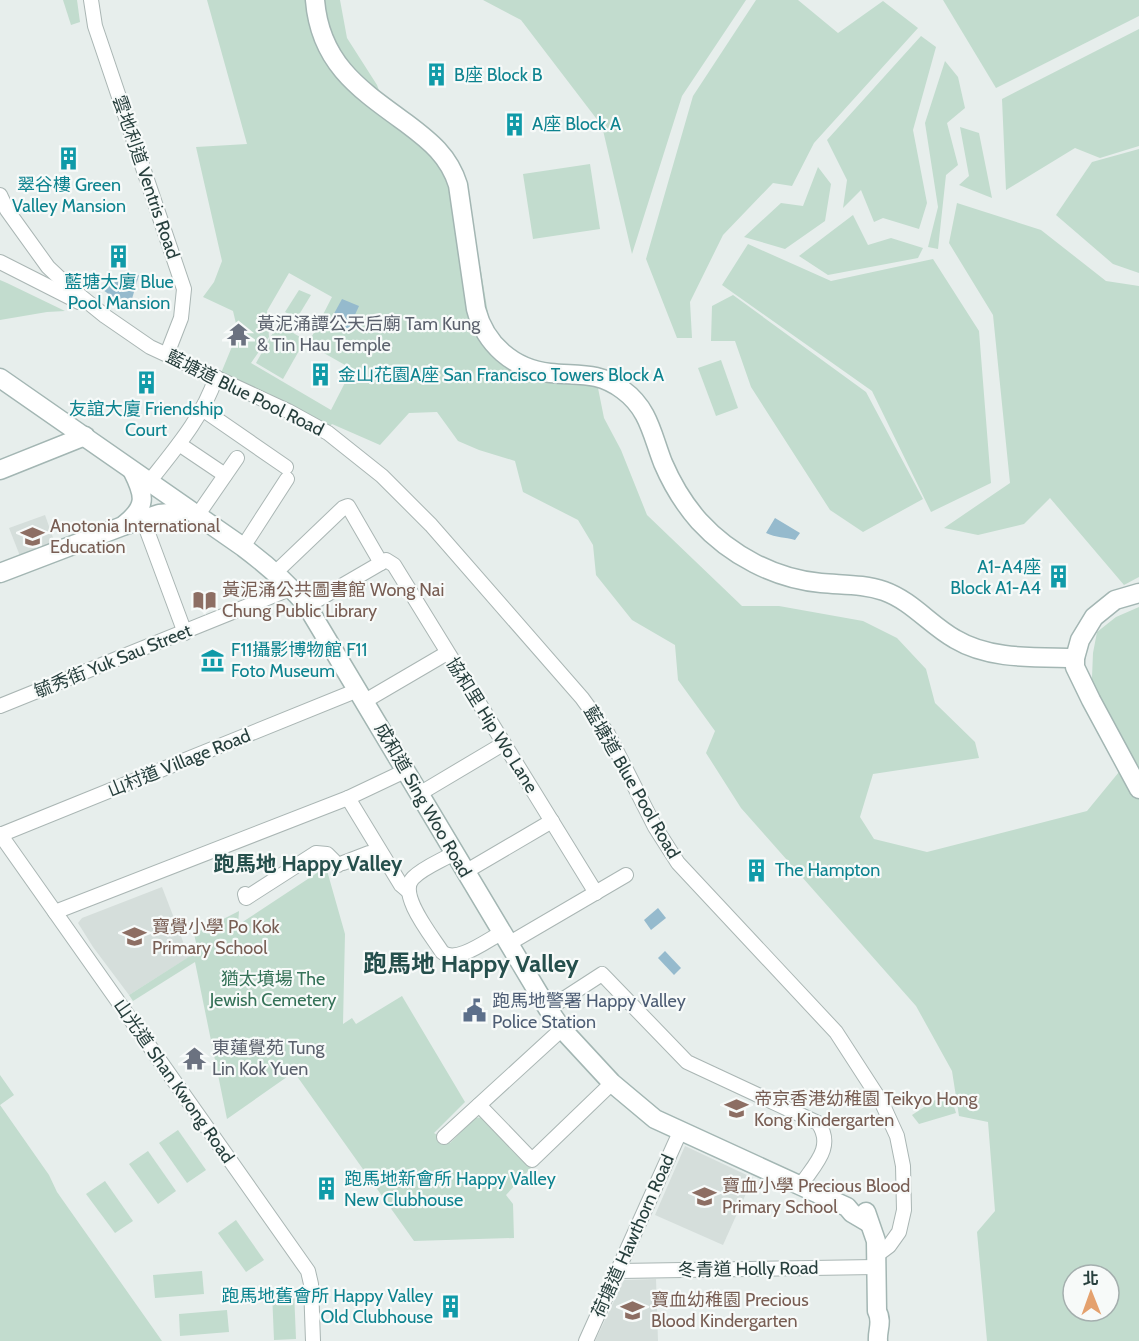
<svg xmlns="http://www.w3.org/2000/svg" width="1139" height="1341" viewBox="0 0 1139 1341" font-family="Cabin,'Noto Sans TC',sans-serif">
<rect width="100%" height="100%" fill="#e7eeec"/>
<g fill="#d5dedb">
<path d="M45 515 55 543 20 556 9 528Z"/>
<path d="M162 887 189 957 129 995 93 947 78 923 82 918Z"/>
<path d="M685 1146 753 1178 723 1245 655 1215Z"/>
<path d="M656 1279 658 1341H595L624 1280Z"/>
</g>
<g fill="#c2dcce" fill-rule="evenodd">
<path d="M63 0H77L80 22 71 25Z"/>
<path d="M207 0H340L347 38 377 85 384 104 468 194 492 337 548 372 595 373 604 418 621 450 647 515 742 606H779L863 621 897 638 926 669 935 703 975 742 979 758 873 774 860 817 874 839 927 852 1087 811 1119 772 1091 702 1093 653 1097 632 1116 617 1139 607V1341H987L977 1232 995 1211 988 1122 959 1116 952 1071 916 1006 741 808 706 753 715 731 678 680 675 645 632 620 596 575 593 545 578 520 523 492 515 461 479 450 458 441 437 412 409 413 380 445 332 424 326 430 219 378 238 332 233 311 203 297 214 282 222 261 196 147 247 144ZM289 273 332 297 308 344 352 369 331 410 251 363 269 337 267 311ZM1073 1275H1109V1311H1073Z"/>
<path d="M483 0H746L682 96 632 254 602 126 521 20Z"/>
<path d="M756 0H798L838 33 883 1 918 28 814 143 792 186 773 183 723 235 690 302 692 338H677L646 259 693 96Z"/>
<path d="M943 0H1139V16L996 88Z"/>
<path d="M1139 29V146L1100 158 1075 148 1006 190 1002 99Z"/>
<path d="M921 36 936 47 913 130 927 203 919 229 883 218 874 222 861 190 843 208 847 180 827 140Z"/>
<path d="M945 61 958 77 965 108 947 123 958 165 946 175 938 249 928 247 938 207 925 123Z"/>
<path d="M960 127 979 133 992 198 959 185 969 176Z"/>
<path d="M1139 149V273L1113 264 1056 215 1092 162Z"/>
<path d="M590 164 600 229 533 239 523 174Z"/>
<path d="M818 167 831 184 825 221 785 249 744 237 781 203 803 206Z"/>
<path d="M957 203 1041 230 1106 281 1139 286V577L1124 585 1050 498 1024 524 978 535 944 528 1010 483 993 315 949 243Z"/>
<path d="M853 215 868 245 891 238 923 248 918 258 828 275 799 256Z"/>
<path d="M748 244 831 281 933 259 979 331 991 483 931 512 872 391 722 285Z"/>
<path d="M0 280 7 283 65 311 47 312 0 320Z"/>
<path d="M299 290 311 295 297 318 285 312Z"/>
<path d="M733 295 866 392 923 499 863 532 830 510 751 387 735 341H711L712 306Z"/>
<path d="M278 324 305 340 283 379 256 363Z"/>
<path d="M721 360 738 408 716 416 698 368Z"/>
<path d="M326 867 345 934 343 1024 352 1018 356 1024 402 996 465 1102 434 1133 450 1143 475 1118 483 1117 532 1167 506 1195 513 1204 514 1238 414 1241 294 1072 227 1119 195 962 133 1001 129 995 198 951 194 934 239 911 238 925Z"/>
<path d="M0 1075 14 1095 0 1105 49 1175 57 1192 162 1341H0Z"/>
<path d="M949 1091 956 1113 919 1124 912 1115Z"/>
<path d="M178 1130 206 1170 187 1183 159 1143Z"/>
<path d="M148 1151 176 1191 158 1204 129 1164Z"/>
<path d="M105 1181 133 1221 115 1233 86 1194Z"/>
<path d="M236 1220 264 1260 246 1272 218 1233Z"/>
<path d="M202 1271 204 1294 155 1298 153 1275Z"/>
<path d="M294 1291 296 1339 274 1340 272 1292Z"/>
<path d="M227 1310 229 1332 180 1336 179 1314Z"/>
</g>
<g fill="#95bacd">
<path d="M139 275 129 309 99 287Z"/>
<path d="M342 299 359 306 348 330 330 321Z"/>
<path d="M775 518 800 533 795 540C785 537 776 538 766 533Z"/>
<path d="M658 908 666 918 651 930 644 920Z"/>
<path d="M665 951 681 968 674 975 658 958Z"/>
</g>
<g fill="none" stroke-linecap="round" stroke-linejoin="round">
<defs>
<g id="street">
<path d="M91 0 95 26 184 289 181 318 167 354"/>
<path d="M0 195 7 210 48 267 68 286 105 316 150 347 288 411 328 433 382 476 431 525 582 698 608 734 655 827 678 863 836 1032 882 1103 897 1136 903 1166 904 1210 899 1232 889 1246 877 1255"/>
<path d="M0 262 79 302"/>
<path d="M202 409 286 467"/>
<path d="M179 444 225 475"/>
<path d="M149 482C175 449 203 417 216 377"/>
<path d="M197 516 237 458"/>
<path d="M143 520 185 633"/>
<path d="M243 547 287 479"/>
<path d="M276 572 343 508 348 506 381 563"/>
<path d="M307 606 381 563 386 560 394 565 596 893"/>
<path d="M365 701 447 653"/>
<path d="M0 706 292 588"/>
<path d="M419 794 503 744"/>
<path d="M348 798 401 885 408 891"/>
<path d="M0 834 308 1271 311 1284 313 1341"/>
<path d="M0 835 358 690"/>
<path d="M454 853C441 861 424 867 413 878 397 894 432 936 442 952 456 964 486 941 501 933"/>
<path d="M343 863 369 853"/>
<path d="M465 872 552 821"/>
<path d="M245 894 246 898 316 853 327 854 338 865"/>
<path d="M55 912 348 798 405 771"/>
<path d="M508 944 626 875"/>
<path d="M548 1009 602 974 687 1062 818 1123C835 1147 814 1165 801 1185"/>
<path d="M479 1105 532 1160 612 1083"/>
<path d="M444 1137 562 1029"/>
<path d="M619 1271 876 1267"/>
<path d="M586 1341 680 1132"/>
</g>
<g id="secondary">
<path d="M315 0C320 63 359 89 406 123 430 141 449 156 458 185L476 309C485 344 513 369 550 373 578 376 598 371 623 390 649 409 652 435 663 463 672 484 684 504 699 521 730 555 775 579 821 583 843 585 864 584 884 591 912 601 930 625 955 639 990 660 1035 657 1075 658"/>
<path d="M0 378 243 547C267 565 288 583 307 606L548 1009 562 1029 612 1083 655 1119 847 1207 852 1213 869 1223"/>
<path d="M0 470 85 436"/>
<path d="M124 525C147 507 145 496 133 472"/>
<path d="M0 573 123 526 159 514 190 511"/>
<path d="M1139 593 1115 600 1094 617 1080 640 1075 658V667L1091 700 1139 789"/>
<path d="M866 1212 876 1241 877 1311C883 1322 877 1330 878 1341"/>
</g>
</defs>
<use href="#street" stroke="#aab6b4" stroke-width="16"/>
<use href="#secondary" stroke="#a3b6b3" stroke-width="21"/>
<use href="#street" stroke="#fff" stroke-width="14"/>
<use href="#secondary" stroke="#fff" stroke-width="18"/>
</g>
<defs>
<symbol id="building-bare" viewBox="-9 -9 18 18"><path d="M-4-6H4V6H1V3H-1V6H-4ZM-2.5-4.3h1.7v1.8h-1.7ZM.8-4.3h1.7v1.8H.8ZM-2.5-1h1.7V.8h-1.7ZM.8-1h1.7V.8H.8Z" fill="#0f9aa8" stroke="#f7faf9" stroke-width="2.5" paint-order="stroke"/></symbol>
<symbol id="temple-bare" viewBox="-9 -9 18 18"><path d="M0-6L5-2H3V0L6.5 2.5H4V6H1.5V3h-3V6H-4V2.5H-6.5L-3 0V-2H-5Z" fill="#6b7280" stroke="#f7faf9" stroke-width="2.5" paint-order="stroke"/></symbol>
<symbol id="school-bare" viewBox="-9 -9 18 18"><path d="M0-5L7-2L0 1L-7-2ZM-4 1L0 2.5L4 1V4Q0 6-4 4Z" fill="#8d6e63" stroke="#f7faf9" stroke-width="2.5" paint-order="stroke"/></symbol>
<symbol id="library-bare" viewBox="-9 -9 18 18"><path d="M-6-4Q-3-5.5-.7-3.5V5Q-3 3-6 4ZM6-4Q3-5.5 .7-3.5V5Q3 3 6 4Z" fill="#8d6e63" stroke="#f7faf9" stroke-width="2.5" paint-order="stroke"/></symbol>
<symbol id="museum-bare" viewBox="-9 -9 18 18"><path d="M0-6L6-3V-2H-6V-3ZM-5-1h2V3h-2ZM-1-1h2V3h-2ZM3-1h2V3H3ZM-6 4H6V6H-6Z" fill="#0f9aa8" stroke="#f7faf9" stroke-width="2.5" paint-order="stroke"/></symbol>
<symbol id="civic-bare" viewBox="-9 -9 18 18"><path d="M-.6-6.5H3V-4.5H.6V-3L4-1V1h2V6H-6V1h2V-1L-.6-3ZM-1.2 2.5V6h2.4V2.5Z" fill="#5c6f8a" stroke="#f7faf9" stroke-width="2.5" paint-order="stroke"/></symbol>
</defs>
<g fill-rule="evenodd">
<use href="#building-bare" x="420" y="58" width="33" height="33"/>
<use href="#building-bare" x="498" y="108" width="33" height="33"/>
<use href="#building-bare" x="52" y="142" width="33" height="33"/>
<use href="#building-bare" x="102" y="240" width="33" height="33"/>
<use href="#temple-bare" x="222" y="318" width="33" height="33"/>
<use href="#building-bare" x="304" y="358" width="33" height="33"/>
<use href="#building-bare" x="130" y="366" width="33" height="33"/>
<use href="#school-bare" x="16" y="520" width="33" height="33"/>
<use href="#building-bare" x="1042" y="560" width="33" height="33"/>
<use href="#library-bare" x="188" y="584" width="33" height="33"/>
<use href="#museum-bare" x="196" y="644" width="33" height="33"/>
<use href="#building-bare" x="740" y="854" width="33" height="33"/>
<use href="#school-bare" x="118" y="920" width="33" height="33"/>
<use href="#civic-bare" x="458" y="994" width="33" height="33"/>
<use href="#temple-bare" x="178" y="1042" width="33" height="33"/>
<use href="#school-bare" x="720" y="1092" width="33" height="33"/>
<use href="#building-bare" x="310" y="1172" width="33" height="33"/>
<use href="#school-bare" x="688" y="1180" width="33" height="33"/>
<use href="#building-bare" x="434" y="1290" width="33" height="33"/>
<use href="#school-bare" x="616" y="1294" width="33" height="33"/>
</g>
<g text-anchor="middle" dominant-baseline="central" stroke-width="4.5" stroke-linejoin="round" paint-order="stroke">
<g font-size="18" fill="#0d838f" stroke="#f7faf9" text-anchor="start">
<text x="454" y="75">B座 Block B</text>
<text x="532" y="124">A座 Block A</text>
<text x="69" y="185" text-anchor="middle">翠谷樓 Green<tspan x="69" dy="21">Valley Mansion</tspan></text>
<text x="119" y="282" text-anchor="middle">藍塘大廈 Blue<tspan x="119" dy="21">Pool Mansion</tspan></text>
<text x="338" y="375">金山花園A座 San Francisco Towers Block A</text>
<text x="146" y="409" text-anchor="middle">友誼大廈 Friendship<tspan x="146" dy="21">Court</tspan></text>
<text x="1041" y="567" text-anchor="end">A1-A4座<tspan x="1041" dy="21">Block A1-A4</tspan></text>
<text x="231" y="650">F11攝影博物館 F11<tspan x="231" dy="21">Foto Museum</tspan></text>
<text x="775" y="870">The Hampton</text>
<text x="344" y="1179">跑馬地新會所 Happy Valley<tspan x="344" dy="21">New Clubhouse</tspan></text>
<text x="433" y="1296" text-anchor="end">跑馬地舊會所 Happy Valley<tspan x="433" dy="21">Old Clubhouse</tspan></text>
</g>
<g font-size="18" fill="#273f3d" stroke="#f7faf9">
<text transform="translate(146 177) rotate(71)">雲地利道 Ventris Road</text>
<text transform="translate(245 393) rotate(26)">藍塘道 Blue Pool Road</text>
<text transform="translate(113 661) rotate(-22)">毓秀街 Yuk Sau Street</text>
<text transform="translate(492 725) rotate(58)">協和里 Hip Wo Lane</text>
<text transform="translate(179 763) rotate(-22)">山村道 Village Road</text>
<text transform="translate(632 782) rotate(60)">藍塘道 Blue Pool Road</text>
<text transform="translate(423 800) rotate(60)">成和道 Sing Woo Road</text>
<text transform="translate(174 1081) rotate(55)">山光道 Shan Kwong Road</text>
<text transform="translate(633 1236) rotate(-66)">荷塘道 Hawthorn Road</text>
<text transform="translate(748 1269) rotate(-1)">冬青道 Holly Road</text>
</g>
<g font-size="18" fill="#5b616d" stroke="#f7faf9" text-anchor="start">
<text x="257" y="324">黃泥涌譚公天后廟 Tam Kung<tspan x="257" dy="21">&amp; Tin Hau Temple</tspan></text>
<text x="212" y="1048">東蓮覺苑 Tung<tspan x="212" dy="21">Lin Kok Yuen</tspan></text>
</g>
<g font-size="18" fill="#785e54" stroke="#f7faf9" text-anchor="start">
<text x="50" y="526">Anotonia International<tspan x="50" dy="21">Education</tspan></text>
<text x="222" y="590">黃泥涌公共圖書館 Wong Nai<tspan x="222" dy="21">Chung Public Library</tspan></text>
<text x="152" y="927">寶覺小學 Po Kok<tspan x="152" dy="21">Primary School</tspan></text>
<text x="754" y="1099">帝京香港幼稚園 Teikyo Hong<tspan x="754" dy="21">Kong Kindergarten</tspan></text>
<text x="722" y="1186">寶血小學 Precious Blood<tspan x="722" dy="21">Primary School</tspan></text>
<text x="651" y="1300">寶血幼稚園 Precious<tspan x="651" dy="21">Blood Kindergarten</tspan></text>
</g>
<g font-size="18" fill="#357258" stroke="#f7faf9">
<text x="273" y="979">猶太墳場 The<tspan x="273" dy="21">Jewish Cemetery</tspan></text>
</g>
<g font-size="18" fill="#4e5e75" stroke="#f7faf9" text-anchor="start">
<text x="492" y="1001">跑馬地警署 Happy Valley<tspan x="492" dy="21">Police Station</tspan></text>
</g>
<g font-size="21" font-weight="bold" fill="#254f4c" stroke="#f7faf9">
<text x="308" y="863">跑馬地 Happy Valley</text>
</g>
<g font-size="24" font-weight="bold" fill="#254f4c" stroke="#f7faf9">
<text x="471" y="963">跑馬地 Happy Valley</text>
</g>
</g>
<g transform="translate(1091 1293) rotate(359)"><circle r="28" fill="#f7faf9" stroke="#a4afae" stroke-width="1.5"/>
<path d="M0-4.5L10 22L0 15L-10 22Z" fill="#e4a16e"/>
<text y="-9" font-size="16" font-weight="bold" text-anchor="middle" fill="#273f3d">北</text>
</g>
</svg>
